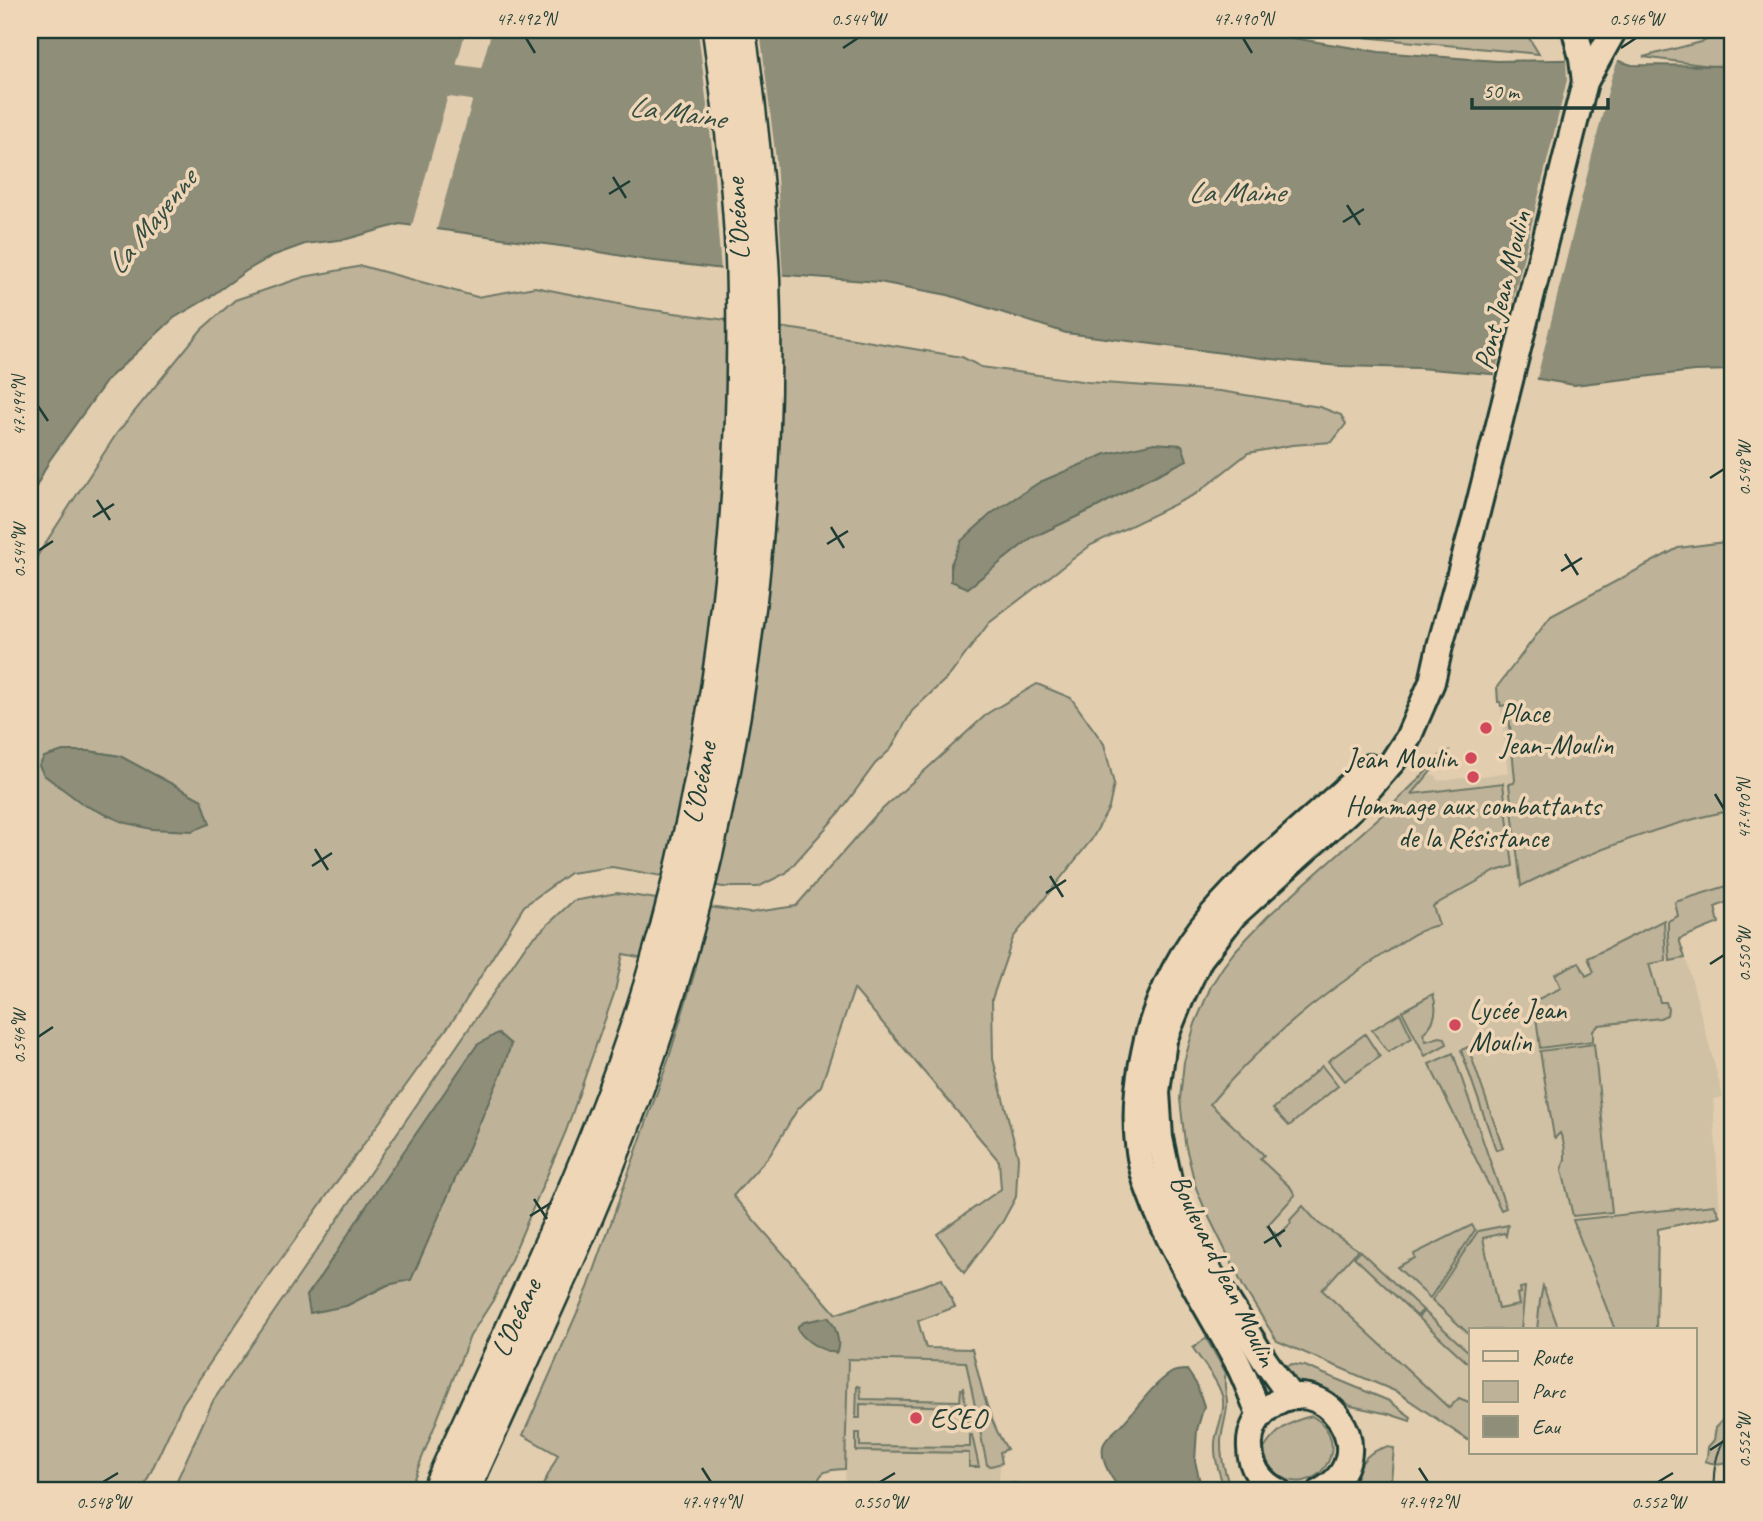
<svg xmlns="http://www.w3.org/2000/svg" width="1763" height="1521" viewBox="0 0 1763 1521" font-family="Caveat,sans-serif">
<rect width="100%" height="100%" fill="#e2cdaf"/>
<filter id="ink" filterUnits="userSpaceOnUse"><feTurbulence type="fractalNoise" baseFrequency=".0143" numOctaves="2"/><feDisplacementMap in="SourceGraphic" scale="14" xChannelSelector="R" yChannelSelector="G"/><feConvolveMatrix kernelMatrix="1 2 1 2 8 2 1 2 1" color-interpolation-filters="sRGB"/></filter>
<g filter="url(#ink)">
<g fill="#d0c0a4">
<path d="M1500 703 1733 747V900L1715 907 1719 923 1679 939 1684 951 1723 1097 1713 1099 1720 1216 1658 1229 1656 1330H1471V1434L1248 1281 1193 1107 1395 813 1427 776 1436 775 1438 781 1508 773Z"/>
<path d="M847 1349H968L1000 1464 999 1481H1016L1033 1491H845Z"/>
</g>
<g fill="#beb299" stroke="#6e7866" stroke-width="2" fill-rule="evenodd">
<path d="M1290 30H1524L1539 54Z"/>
<path d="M1707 30H1733V69L1643 57 1705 41Z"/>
<path d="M362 266 477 297 535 287 638 308 800 330 962 357 981 367 1088 382 1220 391 1320 407 1341 415 1346 424 1332 442 1292 445 1248 453 1196 494 1091 545 989 623 950 675 912 711 891 749 875 764 839 813 786 873 758 887H723L612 867 570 873 524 906 458 1013 264 1283 183 1403 142 1491H30V570L39 553 117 433 201 330 235 300 304 277ZM1186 460 1144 481 1097 507 1031 538 968 587 992 513ZM63 751H89L120 756 157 777Z"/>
<path d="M1733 541V810C1658 825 1589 852 1521 886L1509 784 1514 783 1515 780 1508 705 1501 706 1500 702H1498L1497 687 1551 616 1678 548Z"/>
<path d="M1037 684 1071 698 1104 744 1114 784 1109 808 1092 839 1013 938 992 999 993 1059 1018 1157 1016 1197 1003 1221 964 1273 937 1234 1001 1189 999 1161 854 989 821 1086 797 1110 770 1155 733 1196 836 1314 942 1279 955 1307 918 1321 926 1348 972 1349C981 1384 987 1418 1007 1449L1000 1452 1002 1463 991 1466 987 1465 966 1362 848 1359 845 1469C825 1470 819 1470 815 1491H540L558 1455 523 1435 588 1288 668 1061 696 968 623 954 615 991 566 1131 495 1297 470 1336 409 1491H172L213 1401 527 944 573 901 617 893 749 913 796 906 875 816 988 713ZM332 1259 411 1279 388 1285 346 1306 307 1296Z"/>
<path d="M1448 751 1412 794 1503 783 1513 866 1496 871 1433 906 1439 925C1420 928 1403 941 1387 952 1321 994 1260 1044 1210 1104L1264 1155 1260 1159 1291 1188 1295 1195 1267 1226 1278 1236 1291 1223 1290 1220 1303 1206 1318 1223 1358 1250 1322 1290 1449 1408 1459 1398 1471 1403V1442L1397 1392 1277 1341 1244 1288 1204 1207 1196 1188 1185 1143 1180 1099 1184 1062 1195 1024 1211 986 1223 967 1235 951 1268 916 1383 814 1421 777 1444 752Z"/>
<path d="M1733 884V900L1715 907 1719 923 1679 939 1685 958 1670 961 1668 936V921L1678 916 1675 902Z"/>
<path d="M1664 920 1666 961 1649 964 1660 1002H1666L1668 1009 1667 1015 1660 1018 1599 1025 1593 1031V1041L1540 1048 1534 1001 1561 988 1555 974 1579 962 1586 976 1594 972 1588 958Z"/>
<path d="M1433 994C1438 1010 1436 1023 1423 1033L1426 1041 1440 1037 1445 1038 1447 1044 1425 1056 1402 1011Z"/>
<path d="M1400 1013 1412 1038 1388 1052 1372 1030Z"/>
<path d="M1365 1034 1380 1057 1344 1081 1328 1061Z"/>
<path d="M1594 1044 1612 1212 1573 1216 1562 1170 1565 1159C1565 1151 1565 1142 1560 1133L1555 1138 1554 1137 1540 1051Z"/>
<path d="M1468 1047 1503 1148 1496 1150 1461 1050Z"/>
<path d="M1453 1053 1506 1208 1501 1210 1429 1064Z"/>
<path d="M1322 1066 1338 1086 1289 1126 1273 1109Z"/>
<path d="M1714 1205 1720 1216 1658 1229 1656 1330H1615L1573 1220Z"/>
<path d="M1472 1225 1475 1230 1430 1298 1397 1267 1415 1258 1414 1254Z"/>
<path d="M1508 1225 1506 1236 1504 1233 1483 1238 1498 1309 1519 1305 1517 1294 1521 1293 1520 1288 1525 1287 1521 1330H1471V1336L1432 1300 1478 1231Z"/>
<path d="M1360 1251 1423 1310 1417 1316 1354 1257Z"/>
<path d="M1543 1286 1559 1330H1537L1540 1301Z"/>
<path d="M1424 1311 1471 1354V1366L1418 1317Z"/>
<path d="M1206 1338 1226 1373C1222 1387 1228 1394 1227 1407 1226 1418 1222 1429 1221 1441 1220 1459 1226 1474 1231 1491H1225C1220 1475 1214 1460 1215 1443 1216 1429 1225 1415 1223 1400 1220 1382 1203 1364 1193 1348Z"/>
<path d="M1292 1364 1305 1366 1389 1401 1411 1417 1410 1421 1389 1414 1351 1406 1325 1390 1296 1380 1281 1368Z"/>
<path d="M857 1386 860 1387 861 1399 960 1401 961 1389 963 1388 969 1421H960V1407L860 1404V1418H856Z"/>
<path d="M1728 1414 1733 1418V1458C1724 1465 1715 1465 1705 1461L1707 1457 1708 1447 1714 1440 1716 1427Z"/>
<path d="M1312 1416C1358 1443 1314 1504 1276 1473 1269 1467 1265 1459 1264 1449 1275 1431 1292 1420 1312 1416Z"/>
<path d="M856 1433H860V1446L970 1447V1435H972L979 1467H969V1453L856 1451Z"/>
<path d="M1386 1447 1394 1448 1390 1491H1355C1354 1469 1364 1452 1386 1447Z"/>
</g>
<g fill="#8e8e79" stroke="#626e5d" stroke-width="2">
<path d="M30 30H1213L1256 32 1379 52 1497 61 1612 59 1632 65 1733 66V370L1694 371 1574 385 1527 377 1418 368 1339 366 1262 358 1066 333 948 295 879 282 749 272 646 260 582 249 400 224 347 239 305 244 272 256 246 271 210 297 174 318 108 379 49 461 30 499Z"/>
<path d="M1154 443 1182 445 1187 460 1144 481 1097 507 1031 538 968 588 951 581V564L961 541 992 513 1040 482 1106 454Z"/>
<path d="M63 751H89L120 756 202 800 210 824 192 831 151 829 123 822 84 805 44 775 39 766 44 757Z"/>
<path d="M498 1033 511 1044 502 1072 411 1280 387 1285 346 1306 310 1313 307 1296 332 1259 371 1199 477 1045Z"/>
<path d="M828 1317C835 1325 842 1343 836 1353 821 1350 807 1343 798 1330V1326L804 1322Z"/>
<path d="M1187 1370 1197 1385 1204 1406 1197 1430 1195 1461 1202 1491H1123C1112 1481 1100 1461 1103 1446 1106 1436 1119 1429 1125 1421 1140 1405 1152 1385 1171 1373 1176 1370 1181 1370 1187 1370Z"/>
</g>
<g fill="#e2cdaf">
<path d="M466 30H492L476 86 453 82 451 85 475 91 436 232 411 229Z"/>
<path d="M698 30H760L776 160 783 279 721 272 712 148Z"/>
<path d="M1566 56H1613L1619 58 1611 79 1536 382 1494 378 1567 80Z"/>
</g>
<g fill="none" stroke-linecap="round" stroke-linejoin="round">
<path stroke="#8e8e79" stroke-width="33" d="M403 74 527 91"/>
<defs>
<g id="major">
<path d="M1575 30 1582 58 1585 82"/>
<path d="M1291 1397 1265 1361 1204 1263 1183 1219 1169 1180 1160 1138 1157 1092 1164 1040 1182 996 1200 959 1234 915 1354 806 1393 761 1408 738 1432 682 1440 646 1477 512 1585 82 1614 30"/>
<path d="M1260 1416C1252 1397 1245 1376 1235 1358 1206 1304 1171 1251 1150 1193 1134 1152 1134 1105 1142 1063 1144 1053 1146 1042 1149 1032 1160 992 1184 947 1211 916 1258 861 1317 817 1369 767"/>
<path d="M1278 1491C1261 1483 1250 1467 1250 1448 1249 1433 1255 1419 1267 1409 1321 1362 1388 1455 1321 1491"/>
</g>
<g id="highway">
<path id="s1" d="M436 1491C510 1325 594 1161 648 986 716 763 745 527 741 295 740 206 729 118 717 30"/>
<path d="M465 1491C532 1341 606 1193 657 1036 736 796 774 532 765 279 761 196 753 113 741 30"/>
</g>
</defs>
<use href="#major" stroke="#1f3d34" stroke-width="30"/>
<use href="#highway" stroke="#1f3d34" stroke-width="33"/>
<use href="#major" stroke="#efd6b7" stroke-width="24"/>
<use href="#highway" stroke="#efd6b7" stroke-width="28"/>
<path stroke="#1f3d34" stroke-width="2" d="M1714 1491C1712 1467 1719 1444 1733 1424"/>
</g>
</g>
<path fill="none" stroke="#1f3d34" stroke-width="2.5" d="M526 38 535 53M1243 38 1252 53M843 48 858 38M1621 48 1636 38M613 177 626 198M609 194 630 181M1347 205 1360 225M1343 222 1364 209M38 406 48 421M1710 478 1724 469M97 500 110 520M93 517 114 504M831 527 844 548M827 544 848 531M38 551 53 541M1565 554 1578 575M1561 571 1582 558M1715 794 1724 809M315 849 328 870M312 866 332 853M1050 876 1063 897M1046 893 1066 880M1710 964 1724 955M38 1037 53 1027M534 1199 547 1219M530 1216 551 1203M1268 1226 1281 1247M1264 1243 1285 1230M1710 1450 1724 1441M702 1468 711 1482M1419 1468 1428 1482M103 1482 118 1473M880 1482 895 1473M1658 1482 1673 1473"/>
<g fill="#d1495b" stroke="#efd6b7" stroke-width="2.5">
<circle cx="1486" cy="728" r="7"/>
<circle cx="1471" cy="758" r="7"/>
<circle cx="1473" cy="777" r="7"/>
<circle cx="1455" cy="1025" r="7"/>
<circle cx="916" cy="1418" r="7"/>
</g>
<g text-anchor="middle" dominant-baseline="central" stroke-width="7" stroke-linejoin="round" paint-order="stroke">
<g font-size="28" fill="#1f3d34" stroke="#efd6b7">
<text transform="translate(737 219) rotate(-94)">L’Océane</text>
<text transform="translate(1502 290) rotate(-76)">Pont Jean Moulin</text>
<text stroke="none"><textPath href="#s1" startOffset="758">L’Océane</textPath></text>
<text transform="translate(1224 1270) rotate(64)">Boulevard Jean Moulin</text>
<text stroke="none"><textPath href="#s1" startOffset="191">L’Océane</textPath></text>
</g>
<g font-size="28" fill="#1f3d34" stroke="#efd6b7" text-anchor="start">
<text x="1500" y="712">Place<tspan x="1500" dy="32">Jean-Moulin</tspan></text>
<text x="1457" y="758" text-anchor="end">Jean Moulin</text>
<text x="1473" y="805" text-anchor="middle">Hommage aux combattants<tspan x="1473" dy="32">de la Résistance</tspan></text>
<text x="1469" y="1009">Lycée Jean<tspan x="1469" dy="32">Moulin</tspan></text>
<text x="930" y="1418">ESEO</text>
</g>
<g font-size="30" font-style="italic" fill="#354d42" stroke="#efd6b7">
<text transform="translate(677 112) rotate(8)">La Maine</text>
<text x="1236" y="192">La Maine</text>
<text transform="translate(151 222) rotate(-51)">La Mayenne</text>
</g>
</g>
<rect width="1763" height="1521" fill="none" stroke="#efd6b7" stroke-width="77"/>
<rect x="1469" y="1328" width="228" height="126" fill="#efd6b7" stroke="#9c9983" stroke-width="2"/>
<rect x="1483" y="1351" width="35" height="10" fill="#efd6b7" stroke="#9c9983" stroke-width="2"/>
<text x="1532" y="1364" font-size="21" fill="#1f3d34">Route</text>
<rect x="1483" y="1381" width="35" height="21" fill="#beb299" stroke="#9c9983" stroke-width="2"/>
<text x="1532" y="1398" font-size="21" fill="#1f3d34">Parc</text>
<rect x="1483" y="1416" width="35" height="21" fill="#8e8e79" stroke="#9c9983" stroke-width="2"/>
<text x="1532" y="1434" font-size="21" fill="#1f3d34">Eau</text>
<path d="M1472 98v10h136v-10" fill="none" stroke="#1f3d34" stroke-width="3.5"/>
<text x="1483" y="98" font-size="21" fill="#1f3d34" stroke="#efd6b7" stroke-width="5" paint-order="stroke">50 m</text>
<rect x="38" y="38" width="1686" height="1444" fill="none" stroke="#1f3d34" stroke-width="2.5"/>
<g font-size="18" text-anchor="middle" fill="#1f3d34">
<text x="526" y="25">47.492°N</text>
<text x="858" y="25">0.544°W</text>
<text x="1243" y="25">47.490°N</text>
<text x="1636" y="25">0.546°W</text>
<text transform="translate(19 406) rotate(-90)" y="6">47.494°N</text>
<text transform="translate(1744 469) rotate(-90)" y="6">0.548°W</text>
<text transform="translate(19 551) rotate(-90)" y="6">0.544°W</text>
<text transform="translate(1744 809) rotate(-90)" y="6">47.490°N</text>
<text transform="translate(1744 955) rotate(-90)" y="6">0.550°W</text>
<text transform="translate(19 1037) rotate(-90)" y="6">0.546°W</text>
<text transform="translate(1744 1441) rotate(-90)" y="6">0.552°W</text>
<text x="103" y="1508">0.548°W</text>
<text x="711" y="1508">47.494°N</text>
<text x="880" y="1508">0.550°W</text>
<text x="1428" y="1508">47.492°N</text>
<text x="1658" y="1508">0.552°W</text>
</g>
</svg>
